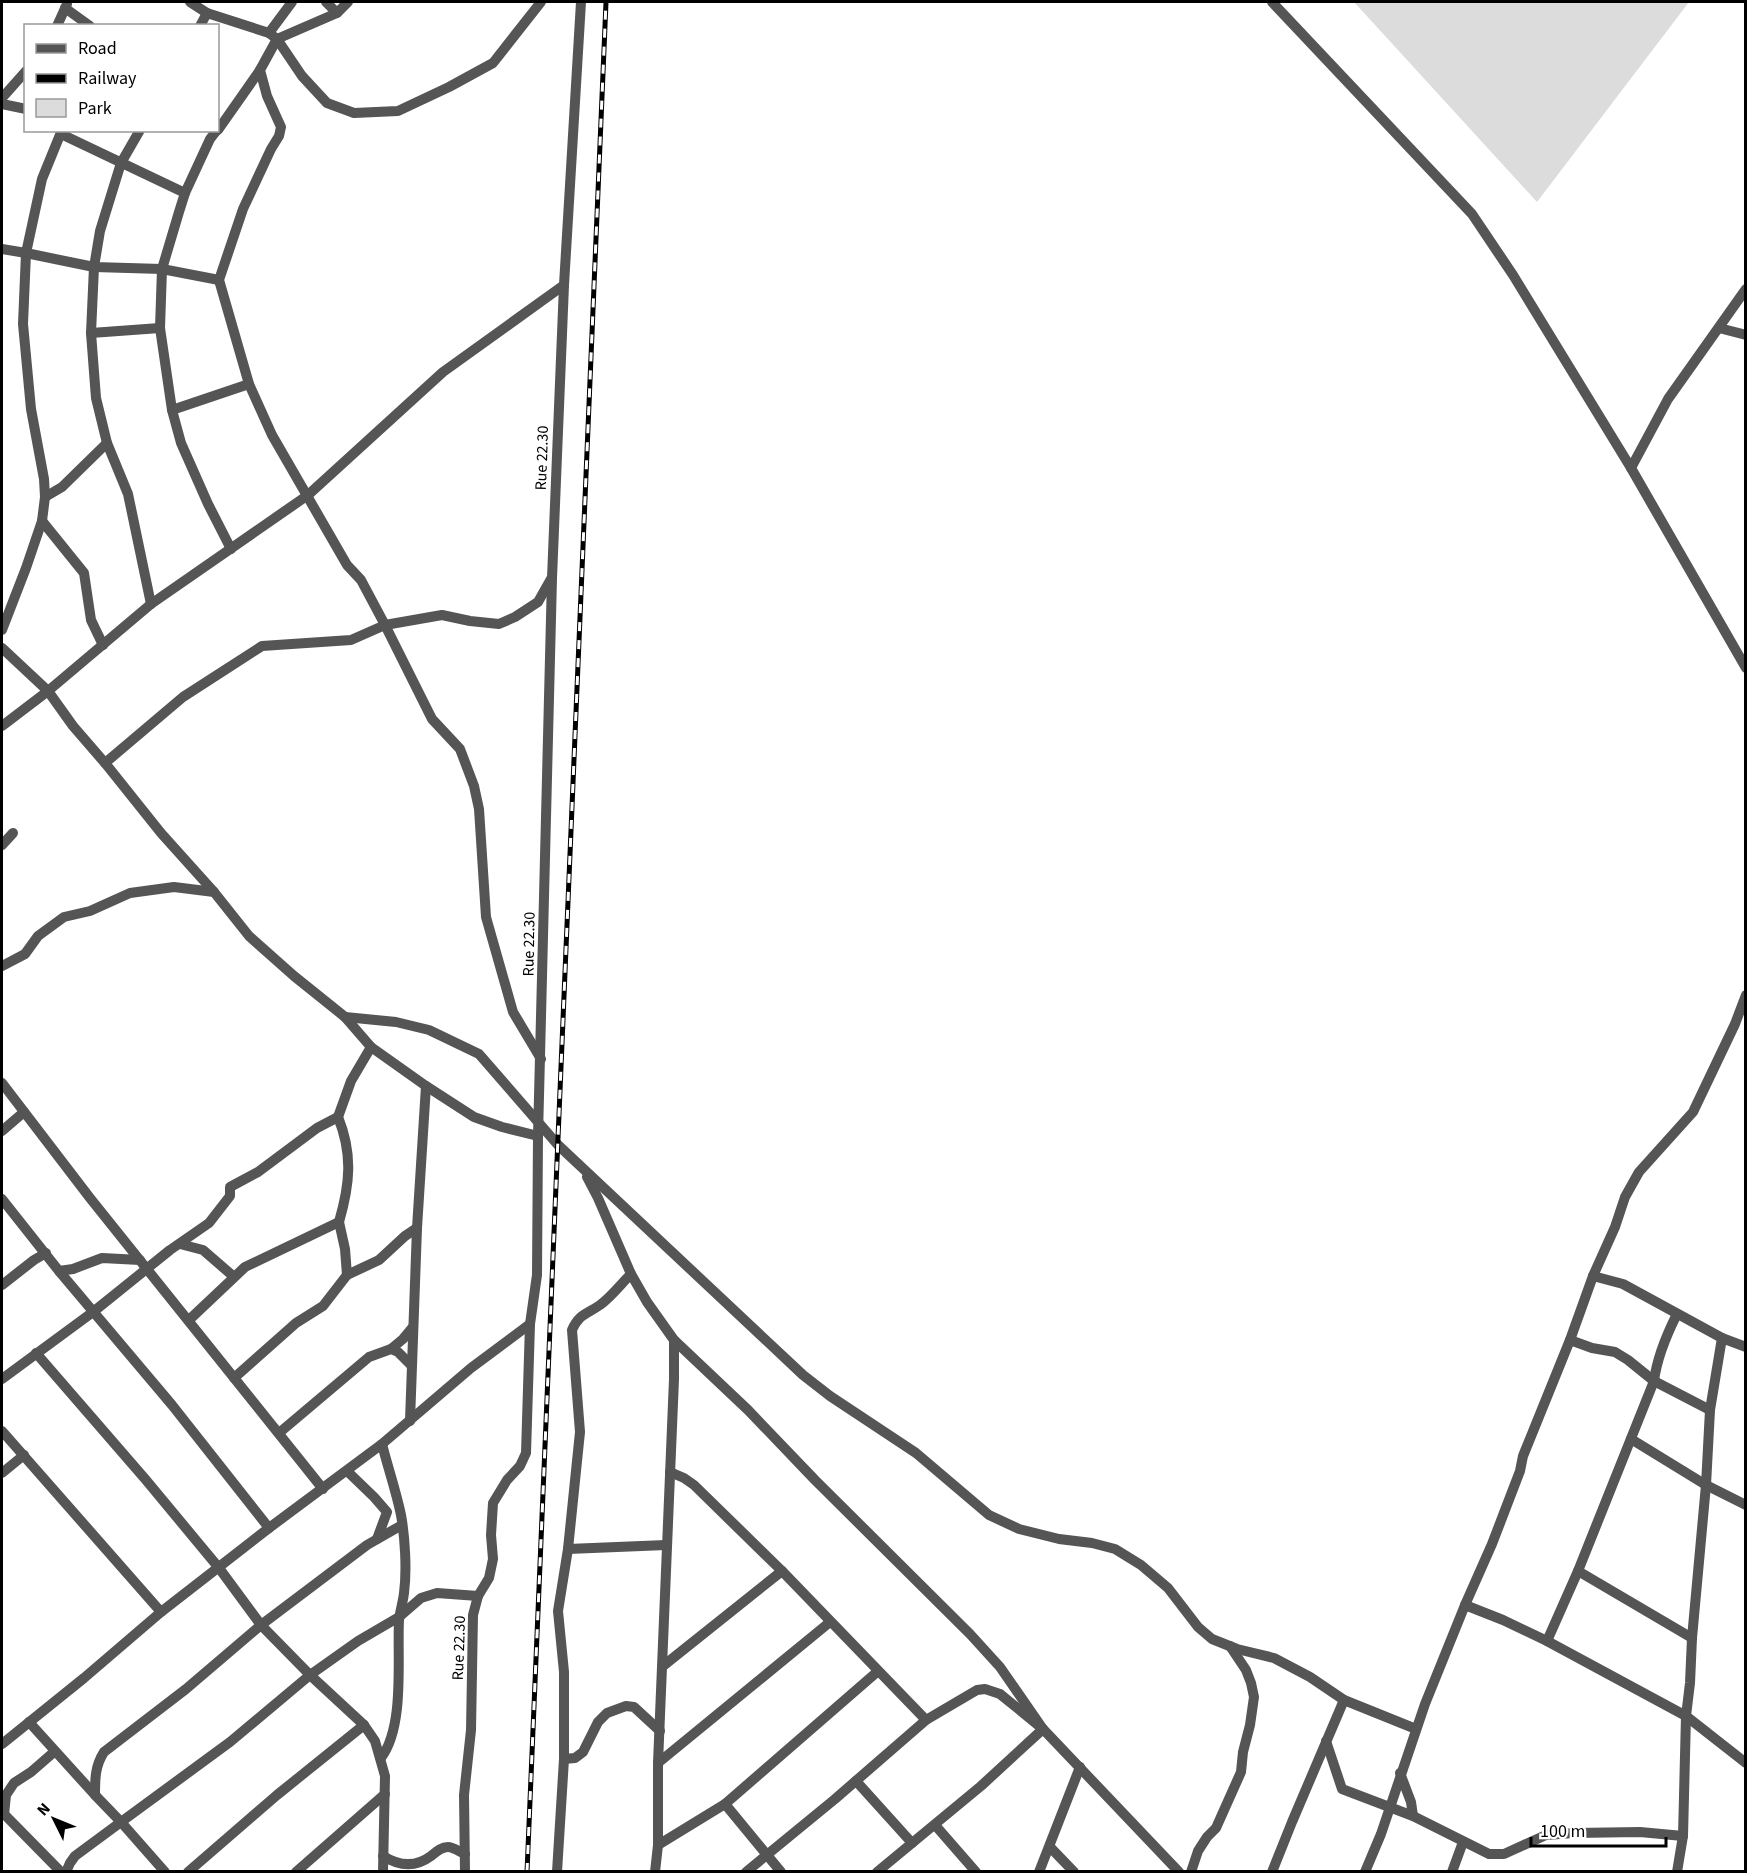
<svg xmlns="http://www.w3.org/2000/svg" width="1747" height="1873" viewBox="0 0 1747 1873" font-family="'Source Sans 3',sans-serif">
<rect width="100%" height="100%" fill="#fff"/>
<path fill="#dcdcdc" d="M1354 2H1689L1537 202Z"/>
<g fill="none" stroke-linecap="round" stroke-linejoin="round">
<g stroke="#555" stroke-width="10">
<path d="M190 2 207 13 269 33 277 39 302 76 327 103 354 113 398 111 449 87 493 63 541 2"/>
<path d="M326 2 337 13"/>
<path d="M348 2 337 13 277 39 260 70 267 96 281 127 279 136 271 149 243 209 219 280 249 384 272 435 347 565 361 580 385 625 432 719 460 749 474 786 479 809 486 917 513 1012 541 1059"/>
<path d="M1272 2 1472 214 1513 275 1631 468 1746 668"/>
<path d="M65 8 90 26"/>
<path d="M57 26 67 4"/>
<path d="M200 26 207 13"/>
<path d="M269 33 292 2"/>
<path d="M2 98 26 71"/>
<path d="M2 104 26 109"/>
<path d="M140 130 121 163 100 231 94 267 91 333 96 398 107 443 128 494 151 604"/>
<path d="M217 130 210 139 185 193 179 212 162 269 160 328 172 410 181 443 208 504 231 549"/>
<path d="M218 130 260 70"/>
<path d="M61 134 185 193"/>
<path d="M2 249 26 253 94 267 162 269 219 280"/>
<path d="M1719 328 1746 335"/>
<path d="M91 333 160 328"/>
<path d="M172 410 249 384"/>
<path d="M1631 468 1668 399 1746 289"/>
<path d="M45 497 62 487 107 443"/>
<path d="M42 521 84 573 91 620 103 645"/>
<path d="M2 630 26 568 42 521 45 497 44 479 31 409 23 324 26 253 42 179 62 130"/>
<path d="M2 648 48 691 73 726 105 763 161 833 214 892 249 936 294 976 345 1017 371 1047 426 1086 474 1117 502 1127 538 1136"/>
<path d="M2 726 48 691 151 604 308 495 443 372 564 285"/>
<path d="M105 763 183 697 262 646 351 640 385 625 442 615 470 621 499 624 515 617 538 602 551 579"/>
<path d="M2 845 13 833"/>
<path d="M2 966 25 954 38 936 64 917 90 911 130 893 174 887 214 892"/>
<path d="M345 1017 396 1022 429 1030 479 1054 558 1145 803 1375 830 1396 916 1453 989 1515 1019 1529 1059 1539 1092 1543 1115 1549 1141 1565 1168 1588 1198 1627 1212 1639 1237 1649 1274 1658 1310 1677 1344 1700 1416 1729"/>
<path d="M2 1083 90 1198 323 1489"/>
<path d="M338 1117 351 1081 371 1047"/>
<path d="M2 1131 24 1112"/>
<path d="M587 1177 598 1198 631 1274 647 1302 674 1340 748 1410 815 1480 970 1634 1000 1667 1043 1729 981 1786 877 1872"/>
<path d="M2 1199 59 1271 73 1269 102 1258 140 1260"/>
<path d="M180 1244 203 1250 233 1276"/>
<path d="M59 1271 172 1405 269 1528"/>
<path d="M1593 1276 1615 1227 1625 1197 1639 1172 1693 1112 1735 1024 1746 995"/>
<path d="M2 1285 34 1260 46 1253"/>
<path d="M189 1320 245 1267 339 1222 345 1249 347 1275"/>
<path d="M1570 1340 1592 1348 1615 1352 1628 1360 1654 1381 1710 1410"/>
<path d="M391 1349 403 1339 413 1327"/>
<path d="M36 1353 146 1480 219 1568 261 1625 310 1675 364 1725 375 1741 385 1776 383 1872"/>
<path d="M234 1378 296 1323 323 1306 347 1275 379 1260 405 1236 417 1228"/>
<path d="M2 1379 93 1312 170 1250 209 1223 230 1196V1187L258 1172 317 1128 338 1117C353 1154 350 1184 339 1222"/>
<path d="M410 1421 417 1228 426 1086"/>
<path d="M2 1431 161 1612"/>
<path d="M279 1433 369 1357 391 1349 398 1352 411 1365"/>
<path d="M1631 1439 1706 1485 1746 1505"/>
<path d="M347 1471 374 1497 387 1512 377 1539"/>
<path d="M670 1472 684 1478 694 1485 782 1571 926 1720"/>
<path d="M2 1473 24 1455"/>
<path d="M568 1549 666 1545"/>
<path d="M1578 1571 1692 1638"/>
<path d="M1465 1605 1492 1544 1520 1471 1523 1456 1570 1340 1593 1276 1623 1284 1722 1338 1746 1347"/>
<path d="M1547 1641 1578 1571 1654 1381C1657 1357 1666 1336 1677 1314"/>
<path d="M663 1666 782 1571"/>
<path d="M29 1722 95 1795 121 1822 230 1742 310 1675 358 1641 399 1617 421 1598 437 1593 478 1596"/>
<path d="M1326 1741 1342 1789 1413 1816 1489 1854H1504L1546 1835 1574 1833 1640 1832 1683 1836"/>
<path d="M2 1744 84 1678 161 1612 269 1528 382 1444 471 1368 530 1324"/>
<path d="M381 1758C405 1726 397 1659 399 1620 400 1611 403 1602 404 1593 407 1570 405 1537 401 1515 396 1491 388 1468 382 1444"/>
<path d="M564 1759 575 1758 583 1752 598 1722 607 1713 626 1706 634 1707 660 1731"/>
<path d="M658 1763 830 1622"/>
<path d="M1400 1773 1411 1802 1413 1816"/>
<path d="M856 1781 912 1843"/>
<path d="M95 1795C95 1779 95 1766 104 1752L186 1689 261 1625 367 1545 402 1525"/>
<path d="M725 1804 781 1872"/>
<path d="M2 1812 61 1872"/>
<path d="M4 1815 6 1795 14 1783 31 1772 54 1752"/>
<path d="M935 1825 976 1872"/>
<path d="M658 1845 725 1804 877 1672"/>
<path d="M1050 1847 1074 1872"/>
<path d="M383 1856C399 1866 415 1868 431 1856 436 1852 441 1847 448 1847 453 1847 460 1852 465 1854"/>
<path d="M66 1872 70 1863 75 1856 121 1822 165 1872"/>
<path d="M188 1872 277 1795 364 1725"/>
<path d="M296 1872 385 1794"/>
<path d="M465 1872 464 1795 471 1730 473 1615 478 1596 489 1578 493 1559 491 1535 493 1503 507 1480 520 1466 526 1453 530 1324 537 1275 538 1136 552 578 564 285 581 2"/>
<path d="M557 1872 564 1759V1672L558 1611 568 1549 580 1432 572 1330C579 1314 587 1314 600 1305 611 1297 621 1284 631 1274"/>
<path d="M655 1872 658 1845V1763L674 1379V1340"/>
<path d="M746 1872 835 1799 926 1720 977 1690 985 1689 1000 1694 1043 1729 1179 1872"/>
<path d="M1039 1872 1080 1767"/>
<path d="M1191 1872 1198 1851 1207 1837 1216 1828 1241 1772 1243 1752 1250 1725 1254 1697 1251 1683 1246 1670 1230 1646"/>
<path d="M1272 1872 1292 1822 1344 1700"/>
<path d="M1365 1872 1381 1834 1425 1704 1465 1605 1503 1620 1547 1641 1686 1716 1746 1763"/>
<path d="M1452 1872 1463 1842"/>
<path d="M1677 1872 1683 1836 1686 1716 1690 1683 1692 1638 1706 1485 1710 1410 1722 1338"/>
</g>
<defs>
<path id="rail" d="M527 1872 606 2"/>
</defs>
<use href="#rail" stroke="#000" stroke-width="5"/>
<use href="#rail" stroke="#fff" stroke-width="3" stroke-dasharray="9" stroke-linecap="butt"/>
</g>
<g text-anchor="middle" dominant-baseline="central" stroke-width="4.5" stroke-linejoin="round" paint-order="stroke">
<g font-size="16" fill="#000" stroke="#fff">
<text transform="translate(542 458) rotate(-88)">Rue 22.30</text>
<text transform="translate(529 944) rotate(-89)">Rue 22.30</text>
<text transform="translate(459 1648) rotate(-88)">Rue 22.30</text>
</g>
</g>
<rect width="1747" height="1873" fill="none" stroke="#000000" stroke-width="6"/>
<rect x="24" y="24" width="195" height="108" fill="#ffffff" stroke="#999999" stroke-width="1.5"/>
<rect x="36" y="44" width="30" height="9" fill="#555555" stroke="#999999" stroke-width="1.5"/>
<text x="78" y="54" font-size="18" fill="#000000">Road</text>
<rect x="36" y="74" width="30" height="9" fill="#000000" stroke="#999999" stroke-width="1.5"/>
<text x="78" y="84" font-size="18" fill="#000000">Railway</text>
<rect x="36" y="99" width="30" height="18" fill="#dcdcdc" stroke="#999999" stroke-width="1.5"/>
<text x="78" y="114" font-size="18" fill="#000000">Park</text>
<g transform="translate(54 1819) rotate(313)" stroke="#ffffff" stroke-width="4.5" paint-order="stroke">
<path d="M0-4.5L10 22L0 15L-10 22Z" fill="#000000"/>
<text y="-9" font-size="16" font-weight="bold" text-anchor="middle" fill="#000000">N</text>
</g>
<path d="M1531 1837v9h135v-9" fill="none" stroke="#000000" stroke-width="3"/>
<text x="1540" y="1837" font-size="18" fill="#000000" stroke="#ffffff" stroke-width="4.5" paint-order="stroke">100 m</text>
</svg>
